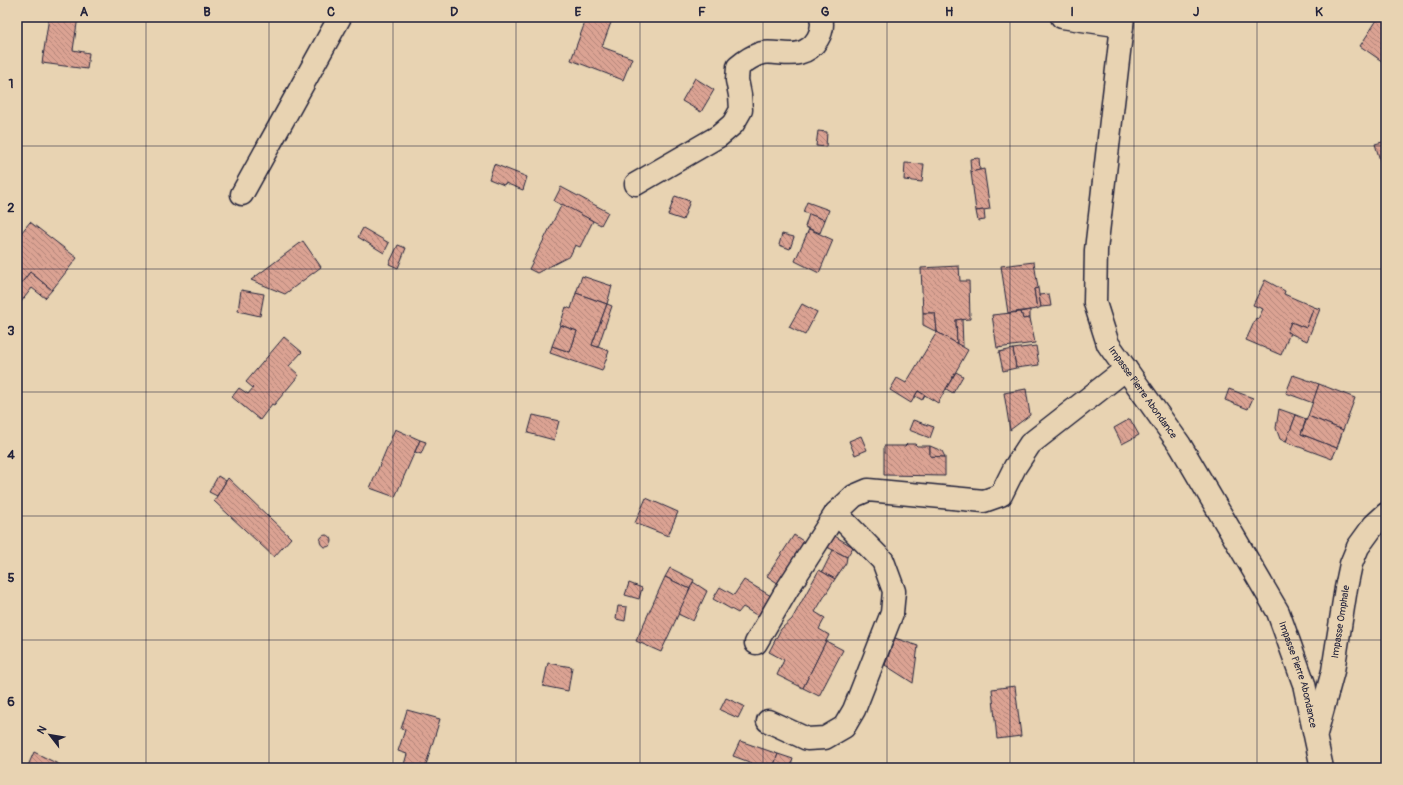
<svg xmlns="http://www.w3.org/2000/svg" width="1403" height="785" viewBox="0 0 1403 785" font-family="Pangolin,sans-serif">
<defs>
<pattern id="building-back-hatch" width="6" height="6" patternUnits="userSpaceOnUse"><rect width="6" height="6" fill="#dba393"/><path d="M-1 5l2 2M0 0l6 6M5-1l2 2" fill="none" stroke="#b18479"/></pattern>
</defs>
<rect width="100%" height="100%" fill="#e8d3b2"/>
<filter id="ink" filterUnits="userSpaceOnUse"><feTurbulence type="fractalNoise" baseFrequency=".025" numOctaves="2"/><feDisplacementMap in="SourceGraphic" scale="8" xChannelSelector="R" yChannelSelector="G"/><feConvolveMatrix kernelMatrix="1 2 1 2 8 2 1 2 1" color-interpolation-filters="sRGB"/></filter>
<g filter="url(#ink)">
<g fill="url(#building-back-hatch)" stroke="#22223b">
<path d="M49 17H78L73 50 89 53 87 69 42 63Z"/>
<path d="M587 17H613L602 47 632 58 623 80 571 60Z"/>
<path d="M1379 17H1386V64L1360 46Z"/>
<path d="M695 78 714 90 701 112 682 101Z"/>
<path d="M818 131 827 132 826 147 816 146Z"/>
<path d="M1386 141V180L1375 144Z"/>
<path d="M979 158 980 170 971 172 970 159Z"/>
<path d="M905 163 924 164 922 182 904 180Z"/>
<path d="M494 164 527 177 523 190 505 183 504 185 489 179Z"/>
<path d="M984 169 990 209 976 211 971 172Z"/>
<path d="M561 187 608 212 601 225 554 201Z"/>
<path d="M675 196 690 201 683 220 668 215Z"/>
<path d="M807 202 829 210 825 220 803 212Z"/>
<path d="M562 204 593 221 580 247 575 245 570 256 537 273 529 269Z"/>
<path d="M984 210 985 220 978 221 976 211Z"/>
<path d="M809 214 825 220 820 233 805 227Z"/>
<path d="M30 222 77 258 52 290 30 272 17 289V238Z"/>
<path d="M363 228 389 243 384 253 358 237Z"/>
<path d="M809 229 833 240 819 273 795 261Z"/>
<path d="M782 234 794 237 790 249 779 245Z"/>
<path d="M303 241 321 267 285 294 251 280Z"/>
<path d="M398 245 406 248 398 268 389 264Z"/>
<path d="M1034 262 1038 288 1034 289 1037 309 1008 313 1001 266Z"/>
<path d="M959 266 960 281H969L970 319 956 320 957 344 937 332 935 313H923L921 268Z"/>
<path d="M30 272 52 290 45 298 32 288 17 307V289Z"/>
<path d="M582 276 612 286 607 304 576 293Z"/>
<path d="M1265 280 1285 291 1284 294 1314 307 1306 328 1291 322 1287 332 1290 333 1281 355 1246 340 1256 318 1258 319 1263 309 1253 305Z"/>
<path d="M1038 288 1041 307 1037 309 1034 289Z"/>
<path d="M241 290 264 294 260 316 238 311Z"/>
<path d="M576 293 607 304 592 345 609 351 602 371 550 353 552 346 570 352 577 331 560 325 566 307 571 309Z"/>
<path d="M1049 294 1051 306 1041 307 1039 295Z"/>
<path d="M607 304 612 306 598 347 592 345Z"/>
<path d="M802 304 817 312 805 335 789 327Z"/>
<path d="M1314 307 1320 309 1307 341 1287 332 1291 322 1306 328Z"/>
<path d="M1030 310V318L1023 319 1021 312Z"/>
<path d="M1021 312 1023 319 1030 318 1035 343 997 348 992 315Z"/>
<path d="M923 313H935L937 332 923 325Z"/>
<path d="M962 319 963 347 957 344 956 320Z"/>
<path d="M560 325 577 331 570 352 552 346Z"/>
<path d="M937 332 968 350 938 403 918 391 911 403 890 390 897 378 906 383Z"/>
<path d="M284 337 302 352 289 366 299 375 274 405 272 404 260 420 232 397 239 388 248 394 253 388 246 382Z"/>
<path d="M1036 346 1039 365 1016 368 1013 349Z"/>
<path d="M1013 349 1016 368 1003 371 999 352Z"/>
<path d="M956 372 963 376 953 393 946 389Z"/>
<path d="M1293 375 1319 384 1313 403 1286 393Z"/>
<path d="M1319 384 1355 398 1343 430 1308 416Z"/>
<path d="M1026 389 1030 415 1010 430 1004 393Z"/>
<path d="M1229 389 1253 398 1248 409 1225 400Z"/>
<path d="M918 391 925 395 922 400 915 396Z"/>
<path d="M1279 409 1296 415 1286 442 1280 439 1276 428Z"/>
<path d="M533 415 559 421 554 440 528 433Z"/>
<path d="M1296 415 1306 419 1301 434 1337 448 1332 459 1286 442Z"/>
<path d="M1308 416 1343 430 1337 448 1301 434Z"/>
<path d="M1130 419 1139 435 1122 444 1114 428Z"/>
<path d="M913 420 934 427 930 438 909 430Z"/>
<path d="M395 429 420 440 395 497 370 488Z"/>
<path d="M861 436 867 450 855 455 849 441Z"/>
<path d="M420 440 426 442 421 454 415 452Z"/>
<path d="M907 444H915L917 446H930V456L945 457V476L884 475V446H905Z"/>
<path d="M930 446 942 451 945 457 930 456Z"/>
<path d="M218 476 226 481 217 496 209 492Z"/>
<path d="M228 478 291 538 274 557 214 501Z"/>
<path d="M646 498 678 512 668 536 635 523Z"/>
<path d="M794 535 809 545 782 586 767 576Z"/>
<path d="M833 535 853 547 847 557 825 546Z"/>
<circle cx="326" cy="541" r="6"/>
<path d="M833 550 847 557 846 563 835 579 822 572Z"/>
<path d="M670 568 694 580 690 589 665 577Z"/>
<path d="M819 570 835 579 815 612 825 618 819 629 829 635 803 688 777 675 784 660 769 652 781 629 792 619Z"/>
<path d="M665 577 690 589 661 652 636 641Z"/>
<path d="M744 580 771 596 758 616 743 607 738 613 713 599 720 587 734 595Z"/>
<path d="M693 582 707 591 693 621 678 614Z"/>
<path d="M629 583 642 588 639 599 625 595Z"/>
<path d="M618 606 627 607 625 621 616 619Z"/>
<path d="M895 638 918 646 913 683 885 665Z"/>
<path d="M826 641 843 650 819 696 803 688Z"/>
<path d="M548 663 572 667 568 691 543 686Z"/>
<path d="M1015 686 1021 736 997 739 992 689Z"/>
<path d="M726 698 744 706 738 718 720 710Z"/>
<path d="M407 710 440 719 425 768H403L407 754 398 751 405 730 401 729Z"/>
<path d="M740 741 778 754 773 768H750L752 763 733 756Z"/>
<path d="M34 752 66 768H27Z"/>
<path d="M778 754 793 759 790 768H773Z"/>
</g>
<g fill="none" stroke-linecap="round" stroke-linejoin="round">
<defs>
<g id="minor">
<path d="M1062 17 1122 26"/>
<path id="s1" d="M1123 17 1096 250 1095 303 1108 344 1180 445 1278 612 1304 684 1322 768"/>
<path d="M636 184 719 136 733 124 741 110 740 95 737 80 738 67C746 60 752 56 762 53 774 51 788 56 799 53 815 49 825 32 821 17"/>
<path d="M242 194 340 17"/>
<path d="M756 643 788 588 836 513"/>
<path d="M768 721 807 739 825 738 844 727 854 710 892 613 894 591 883 561 836 513 854 496 868 490 984 501 1001 495 1015 467 1030 444 1126 369"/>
<path id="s2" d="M1316 734 1333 671 1346 588 1351 564 1358 547 1374 525 1386 514"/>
</g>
</defs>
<use href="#minor" stroke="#22223b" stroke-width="25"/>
<use href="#minor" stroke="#e8d3b2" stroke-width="22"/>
</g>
</g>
<path fill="none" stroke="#22223b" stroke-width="1" stroke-opacity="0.55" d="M146 17V768M269 17V768M393 17V768M516 17V768M640 17V768M763 17V768M887 17V768M1010 17V768M1134 17V768M1257 17V768M17 146H1386M17 269H1386M17 392H1386M17 516H1386M17 640H1386"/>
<g text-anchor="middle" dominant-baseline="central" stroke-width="4" stroke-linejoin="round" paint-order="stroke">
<g font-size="10" fill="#22223b" stroke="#e8d3b2">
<text stroke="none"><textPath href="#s1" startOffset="390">Impasse Pierre Abondance</textPath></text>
<text stroke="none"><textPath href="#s2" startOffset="115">Impasse Omphale</textPath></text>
<text stroke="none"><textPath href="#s1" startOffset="714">Impasse Pierre Abondance</textPath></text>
</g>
</g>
<rect width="1403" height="785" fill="none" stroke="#e8d3b2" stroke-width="44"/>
<g transform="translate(50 735) rotate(301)" stroke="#e8d3b2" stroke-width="3" paint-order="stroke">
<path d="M0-3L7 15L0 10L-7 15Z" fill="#22223b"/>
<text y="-6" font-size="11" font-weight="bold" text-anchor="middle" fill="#22223b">N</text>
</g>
<rect x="22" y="22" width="1359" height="741" fill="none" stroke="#22223b" stroke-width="1.5"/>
<g font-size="13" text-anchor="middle" font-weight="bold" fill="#22223b">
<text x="84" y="16">A</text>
<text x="207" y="16">B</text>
<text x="331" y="16">C</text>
<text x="454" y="16">D</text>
<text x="578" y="16">E</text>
<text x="702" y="16">F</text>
<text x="825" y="16">G</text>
<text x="949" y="16">H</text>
<text x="1072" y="16">I</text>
<text x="1196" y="16">J</text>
<text x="1319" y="16">K</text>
<text x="11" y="88">1</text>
<text x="11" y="212">2</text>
<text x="11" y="335">3</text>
<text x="11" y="459">4</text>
<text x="11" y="582">5</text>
<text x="11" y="706">6</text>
</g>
</svg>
